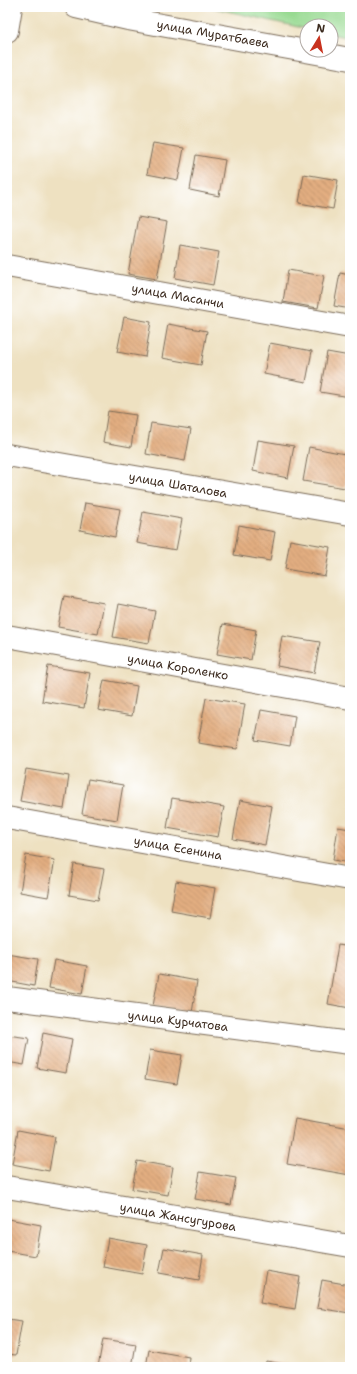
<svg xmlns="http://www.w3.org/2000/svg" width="357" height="1374" viewBox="0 0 357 1374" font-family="'Shantell Sans',sans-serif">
<defs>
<pattern id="building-back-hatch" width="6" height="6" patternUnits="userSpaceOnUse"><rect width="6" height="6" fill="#e3ae81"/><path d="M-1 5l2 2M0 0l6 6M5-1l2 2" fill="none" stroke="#b98e69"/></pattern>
</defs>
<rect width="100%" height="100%" fill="#fff"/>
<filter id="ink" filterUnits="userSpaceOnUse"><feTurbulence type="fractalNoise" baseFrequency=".025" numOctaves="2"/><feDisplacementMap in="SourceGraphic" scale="8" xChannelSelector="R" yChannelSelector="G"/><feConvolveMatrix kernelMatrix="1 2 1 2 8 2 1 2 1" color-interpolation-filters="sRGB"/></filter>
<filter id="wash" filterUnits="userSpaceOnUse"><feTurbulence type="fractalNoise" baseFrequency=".012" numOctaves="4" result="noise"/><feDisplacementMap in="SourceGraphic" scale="16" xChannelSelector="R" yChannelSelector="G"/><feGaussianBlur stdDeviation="0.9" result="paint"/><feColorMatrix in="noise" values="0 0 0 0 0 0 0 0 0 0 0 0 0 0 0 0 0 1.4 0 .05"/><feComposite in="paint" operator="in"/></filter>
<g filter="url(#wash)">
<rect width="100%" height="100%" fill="#eee1c1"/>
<path fill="#98da92" stroke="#6a8258" d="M209 7H350V38L331 34V26H307V29Z"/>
<g id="blocks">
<g fill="url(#building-back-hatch)">
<path d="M153 143 184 148 178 180 147 174Z"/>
<path d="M196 155 225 160 219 196 190 190Z"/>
<path d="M304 174 338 180 333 209 299 203Z"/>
<path d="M138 217 167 222 157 279 128 274Z"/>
<path d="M180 245 219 252 213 285 175 278Z"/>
<path d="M288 270 324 276 318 308 283 302Z"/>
<path d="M340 273 350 275V309L334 306Z"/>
<path d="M124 317 151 322 145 357 117 352Z"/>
<path d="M168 324 207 331 201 365 162 358Z"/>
<path d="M270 343 312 351 306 382 264 374Z"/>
<path d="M327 352 350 356V397L320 392Z"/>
<path d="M108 411 136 415 131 447 103 442Z"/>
<path d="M151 423 191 429 185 461 146 454Z"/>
<path d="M258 440 294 446 288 478 253 471Z"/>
<path d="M309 447 350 455 345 488 303 481Z"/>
<path d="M85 503 120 509 115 537 80 530Z"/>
<path d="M143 512 182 519 176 550 137 543Z"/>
<path d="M239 525 275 532 270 561 234 555Z"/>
<path d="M290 540 330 547 325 576 285 569Z"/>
<path d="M64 596 104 603 98 634 58 627Z"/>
<path d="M119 604 155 611 149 643 113 637Z"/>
<path d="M223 624 256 630 251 660 217 654Z"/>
<path d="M282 636 320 642 314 673 277 666Z"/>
<path d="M48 666 90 673 84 708 42 701Z"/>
<path d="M104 680 137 686 132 716 98 710Z"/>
<path d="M206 698 245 704 237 749 198 743Z"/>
<path d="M261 710 295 716 290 746 255 740Z"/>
<path d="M26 769 69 776 64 809 20 801Z"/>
<path d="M88 779 123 785 117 820 82 814Z"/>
<path d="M172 798 224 807 218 837 167 828Z"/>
<path d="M240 800 272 806 265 845 233 839Z"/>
<path d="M338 827 350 829V863L333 860Z"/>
<path d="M26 855 55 860 48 897 20 892Z"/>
<path d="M74 864 104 869 98 900 69 895Z"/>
<path d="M176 881 215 888 210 918 171 911Z"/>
<path d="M338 945 350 947V1008L328 1004Z"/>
<path d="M7 954 38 959 34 986 7 981Z"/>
<path d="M54 960 87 966 82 994 49 988Z"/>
<path d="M159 974 197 981 192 1013 153 1006Z"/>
<path d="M43 1033 72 1039 66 1073 37 1068Z"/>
<path d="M7 1035 29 1038 24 1065 7 1062Z"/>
<path d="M150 1050 182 1055 177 1084 145 1079Z"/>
<path d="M295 1118 350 1128V1175L287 1164Z"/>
<path d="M18 1130 55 1137 49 1171 12 1164Z"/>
<path d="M137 1161 173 1167 168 1195 132 1189Z"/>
<path d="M200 1172 236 1178 231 1205 195 1199Z"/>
<path d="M8 1219 41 1225 36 1256 7 1251Z"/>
<path d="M108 1238 147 1245 142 1274 103 1267Z"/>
<path d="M164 1248 203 1255 199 1280 159 1273Z"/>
<path d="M266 1271 300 1277 295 1309 260 1303Z"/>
<path d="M322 1280 350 1285V1313L317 1308Z"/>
<path d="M7 1319 22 1321 16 1355 7 1354Z"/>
<path d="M103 1339 136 1344 132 1367H98Z"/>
<path d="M149 1350 189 1357 188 1367H146Z"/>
<path d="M266 1361 294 1366V1367H265Z"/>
</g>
</g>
</g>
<g filter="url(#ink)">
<use href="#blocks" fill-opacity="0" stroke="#7a6a57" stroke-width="1"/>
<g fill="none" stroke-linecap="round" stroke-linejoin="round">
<defs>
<g id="minor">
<path d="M76 7 128 19 350 59"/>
<path d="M7 31 11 7"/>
<path d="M7 266 350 327"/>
<path d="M7 455 350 514"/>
<path d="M7 636 350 698"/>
<path d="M7 818 350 879"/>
<path d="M7 998 350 1043"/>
<path d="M7 1187 350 1246"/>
</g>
</defs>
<use href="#minor" stroke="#7a6a57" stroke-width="24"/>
<use href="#minor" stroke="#fff" stroke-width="22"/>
</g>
</g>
<g text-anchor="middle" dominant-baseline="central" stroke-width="3" stroke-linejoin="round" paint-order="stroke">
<g font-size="12" fill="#3b2a1e" stroke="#fff">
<text transform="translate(213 34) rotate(10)">улица Муратбаева</text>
<text transform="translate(178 296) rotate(10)">улица Масанчи</text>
<text transform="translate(178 485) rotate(10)">улица Шаталова</text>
<text transform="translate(178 667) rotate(10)">улица Короленко</text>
<text transform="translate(178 848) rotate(10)">улица Есенина</text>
<text transform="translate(178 1021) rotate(7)">улица Курчатова</text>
<text transform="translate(178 1217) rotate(10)">улица Жансугурова</text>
</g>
</g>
<rect width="357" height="1374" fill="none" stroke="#fff" stroke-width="24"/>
<g transform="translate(319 38) rotate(10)"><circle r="19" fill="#ffffff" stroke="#b1aaa5"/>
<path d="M0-3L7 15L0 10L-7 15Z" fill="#c8321e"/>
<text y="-6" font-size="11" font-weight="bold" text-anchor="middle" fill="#3b2a1e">N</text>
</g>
</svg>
